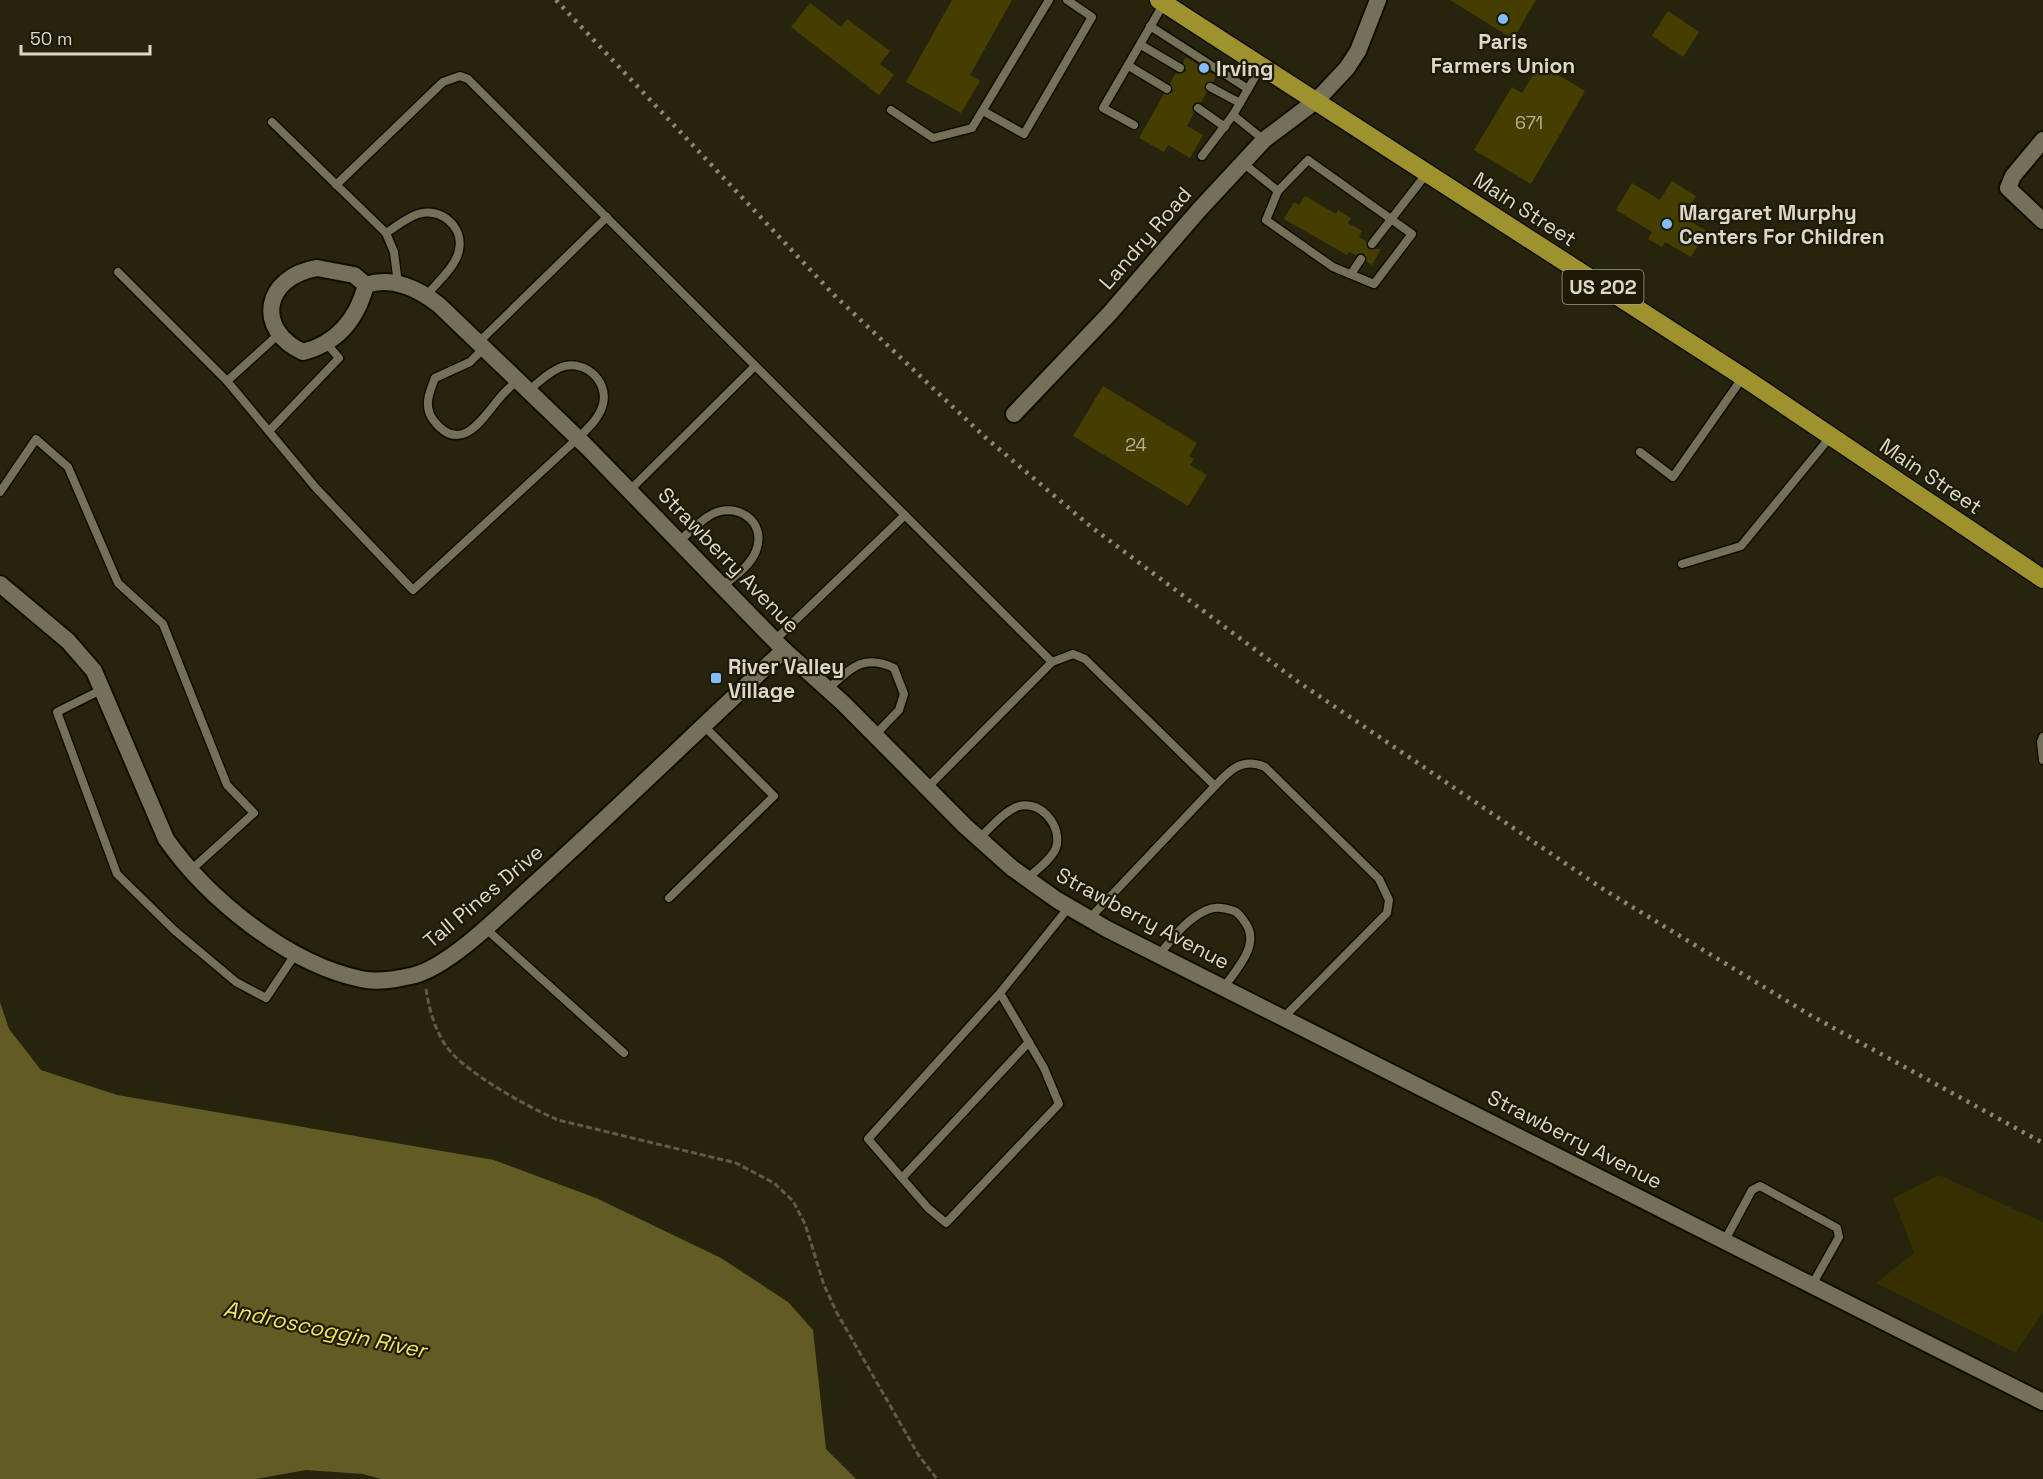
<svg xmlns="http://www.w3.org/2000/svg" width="2043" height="1479" viewBox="0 0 2043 1479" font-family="'Space Grotesk',sans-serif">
<rect width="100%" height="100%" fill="#27240e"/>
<path fill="#352f01" d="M1939 1175 2043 1222V1313L2015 1353 1876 1283 1914 1253 1893 1198Z"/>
<path fill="#625b23" d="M0 1002 9 1029 41 1070 117 1095 494 1160 596 1198 721 1258 788 1302 813 1330 826 1449 856 1479H381L363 1474 306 1470 256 1479H0Z"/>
<g fill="#453e00">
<path d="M952 0H1012L970 75 980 81 961 113 906 82Z"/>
<path d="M1450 0H1536L1513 39Z"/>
<path d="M810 3 841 27 847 19 890 51 880 64 894 75 879 95 791 27Z"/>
<path d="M1668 11 1699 32 1683 57 1652 36Z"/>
<path d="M1186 57 1216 76 1213 82 1205 84 1207 92 1201 102 1195 103 1192 107 1194 113 1187 126 1203 135 1190 158 1168 145 1164 152 1139 138 1164 94 1173 92 1170 83 1176 73 1181 74 1186 71 1183 62Z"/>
<path d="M1540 64 1585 91 1531 184 1474 150 1512 87 1522 93Z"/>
<path d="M1672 181 1696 196 1683 217 1707 231 1691 257 1665 242 1662 247 1648 239 1652 232 1616 210 1632 183 1660 200Z"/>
<path d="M1305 196 1336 214 1338 210 1351 218 1348 223 1362 231 1359 237 1366 241 1368 249H1381L1372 265 1367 262 1364 253 1356 255 1349 252 1347 255 1284 219 1294 202 1299 205Z"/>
<path d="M1103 386 1197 443 1189 456 1194 459 1190 465 1207 475 1188 506 1073 436Z"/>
</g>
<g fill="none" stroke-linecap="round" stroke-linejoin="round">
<defs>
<g id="lane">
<path d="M1150 26 1248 89"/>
<path d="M1141 45 1180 68"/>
<path d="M1129 66 1167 89"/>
<path d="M1210 87 1240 103"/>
<path d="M1198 108 1225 127"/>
<path d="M891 110 933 138 972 128 1049 0"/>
<path d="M983 111 1024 134 1092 17 1067 0"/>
<path d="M1233 115 1264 140"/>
<path d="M272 122 386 233 394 252 398 284"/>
<path d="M1134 125 1103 108 1164 3"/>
<path d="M1202 156 1233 115 1262 65"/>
<path d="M1243 163 1278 191 1266 220 1333 267 1374 284 1412 234 1308 160 1278 191"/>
<path d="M336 185 443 82 460 76 468 79 1052 662 1073 654 1085 659 1215 786C1230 770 1242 757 1265 767L1379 879 1389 900 1387 913 1284 1017"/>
<path d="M386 233C397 226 406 218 418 214 441 207 464 227 459 250 456 267 437 282 427 295"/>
<path d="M1372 244 1427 173"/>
<path d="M118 272 227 381 279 334"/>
<path d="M1351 274 1361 259"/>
<path d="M479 342 607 217"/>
<path d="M484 348 470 362 435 378C429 393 423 407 434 421 461 455 482 419 498 400 504 392 511 386 518 380"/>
<path d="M227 381 316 488 413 590 578 438C588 428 599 419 603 404 609 380 582 357 559 368 547 374 538 382 529 391"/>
<path d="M270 430 339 358 327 344"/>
<path d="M1640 452 1673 477 1743 377"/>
<path d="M630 490 755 366"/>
<path d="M0 492 36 439 68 467 118 583 163 624 227 785 254 813 192 869"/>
<path d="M680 540C689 533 699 522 709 516 734 500 768 520 756 551 750 566 735 576 724 585"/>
<path d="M1682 564 1741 546 1831 436"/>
<path d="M775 640 905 515"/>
<path d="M103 689 57 712 117 874 174 930 236 982 266 998 296 953"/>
<path d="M828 689C850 669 863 653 894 668L904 694 899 710 875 735"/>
<path d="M2043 737 2041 742 2043 760"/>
<path d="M927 788 1052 662"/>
<path d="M979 839C990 828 1004 811 1019 806 1041 800 1063 827 1056 848 1051 860 1036 870 1027 879"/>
<path d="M669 898 774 796 703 725"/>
<path d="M1089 919 1215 786"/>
<path d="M485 928 624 1053"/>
<path d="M1159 955C1173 938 1186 919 1207 910 1215 906 1225 908 1234 911 1239 913 1241 917 1244 921 1262 943 1237 969 1224 987"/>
<path d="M1000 993 1044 1068 1059 1104 946 1223 928 1208 868 1139 1000 993 1069 907"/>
<path d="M902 1178 1029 1042"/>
<path d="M1725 1240 1752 1190 1760 1186 1837 1228 1839 1237 1812 1285"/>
</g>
<g id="street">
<path d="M2043 140 2013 176 2008 188 2043 221"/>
<path d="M317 268 354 275 366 285C357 319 338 343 303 352 254 329 264 277 317 268Z"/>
<path d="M366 285C392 276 419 289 439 305L587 447 784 650 843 703 965 826 1012 868 1057 900 1107 929 2043 1402"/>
<path d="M1014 414 1110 313 1199 210 1264 140 1317 100 1347 68 1358 51 1378 0"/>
<path d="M0 584 68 641 94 671 166 839C208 899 288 964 361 979 378 983 398 979 415 975 451 965 501 914 530 888 616 810 699 729 784 650"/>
</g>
<path id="highway" d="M1159 0 1743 377 2043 579"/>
</defs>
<use href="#lane" stroke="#100d00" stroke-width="11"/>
<use href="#street" stroke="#100d00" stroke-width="20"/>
<use href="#highway" stroke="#100d00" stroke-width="21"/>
<path stroke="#5f5d4a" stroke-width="3" stroke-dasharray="6 3" stroke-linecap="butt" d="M426 989C429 1009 435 1030 446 1046 465 1073 528 1107 558 1120L736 1163 774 1183 793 1201 805 1224 824 1285 837 1313 919 1456 937 1479"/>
<use href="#lane" stroke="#747159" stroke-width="8"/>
<use href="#street" stroke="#747159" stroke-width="16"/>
<use href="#highway" stroke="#9e922f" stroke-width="18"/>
<path stroke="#8a8877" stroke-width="4.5" stroke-dasharray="3 6" stroke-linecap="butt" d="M556 0 834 295 986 438 1090 526 1297 681 1606 891 1810 1015 2043 1143"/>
</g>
<g fill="#84bcfb" stroke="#1d1a05" stroke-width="2">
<circle cx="1503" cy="19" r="6"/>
<circle cx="1204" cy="68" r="6"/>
<circle cx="1667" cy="224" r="6"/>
<rect x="710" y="672" width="12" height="12" rx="3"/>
</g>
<g text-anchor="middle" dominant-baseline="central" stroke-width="4.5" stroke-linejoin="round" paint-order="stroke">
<g font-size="18" fill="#b4b298">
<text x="1529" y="122">671</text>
<text x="1136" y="444">24</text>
</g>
<rect fill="#1d1a05" stroke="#a19f90" stroke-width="1.5" x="1562.5" y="270" width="81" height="34" rx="4.5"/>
<g font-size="20" font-weight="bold" fill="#d9d8cb">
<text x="1603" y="287">US 202</text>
</g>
<g font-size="21" font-weight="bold" fill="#d9d8cb" stroke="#1d1a05" text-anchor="start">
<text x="1503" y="41" text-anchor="middle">Paris<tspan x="1503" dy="24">Farmers Union</tspan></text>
<text x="1216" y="68">Irving</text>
<text x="1679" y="212">Margaret Murphy<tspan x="1679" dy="24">Centers For Children</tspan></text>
<text x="728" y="666">River Valley<tspan x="728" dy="24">Village</tspan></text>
</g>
<g font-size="21" fill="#d9d8cb" stroke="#1d1a05">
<text transform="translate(1525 209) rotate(33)">Main Street</text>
<text transform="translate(1145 238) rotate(-49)">Landry Road</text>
<text transform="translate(1931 476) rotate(34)">Main Street</text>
<text transform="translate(729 560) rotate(46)">Strawberry Avenue</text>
<text transform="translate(483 896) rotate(-40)">Tall Pines Drive</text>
<text transform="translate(1143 918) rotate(28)">Strawberry Avenue</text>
<text transform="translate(1575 1139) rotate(27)">Strawberry Avenue</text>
</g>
<g font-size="22" font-style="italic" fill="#f5e459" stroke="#1d1a05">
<text transform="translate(325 1329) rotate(12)">Androscoggin River</text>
</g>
</g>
<path d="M21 45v9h129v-9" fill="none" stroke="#d9d8cb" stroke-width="3"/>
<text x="30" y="45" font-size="18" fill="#d9d8cb" stroke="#1d1a05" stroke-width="4.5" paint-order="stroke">50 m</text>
</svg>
